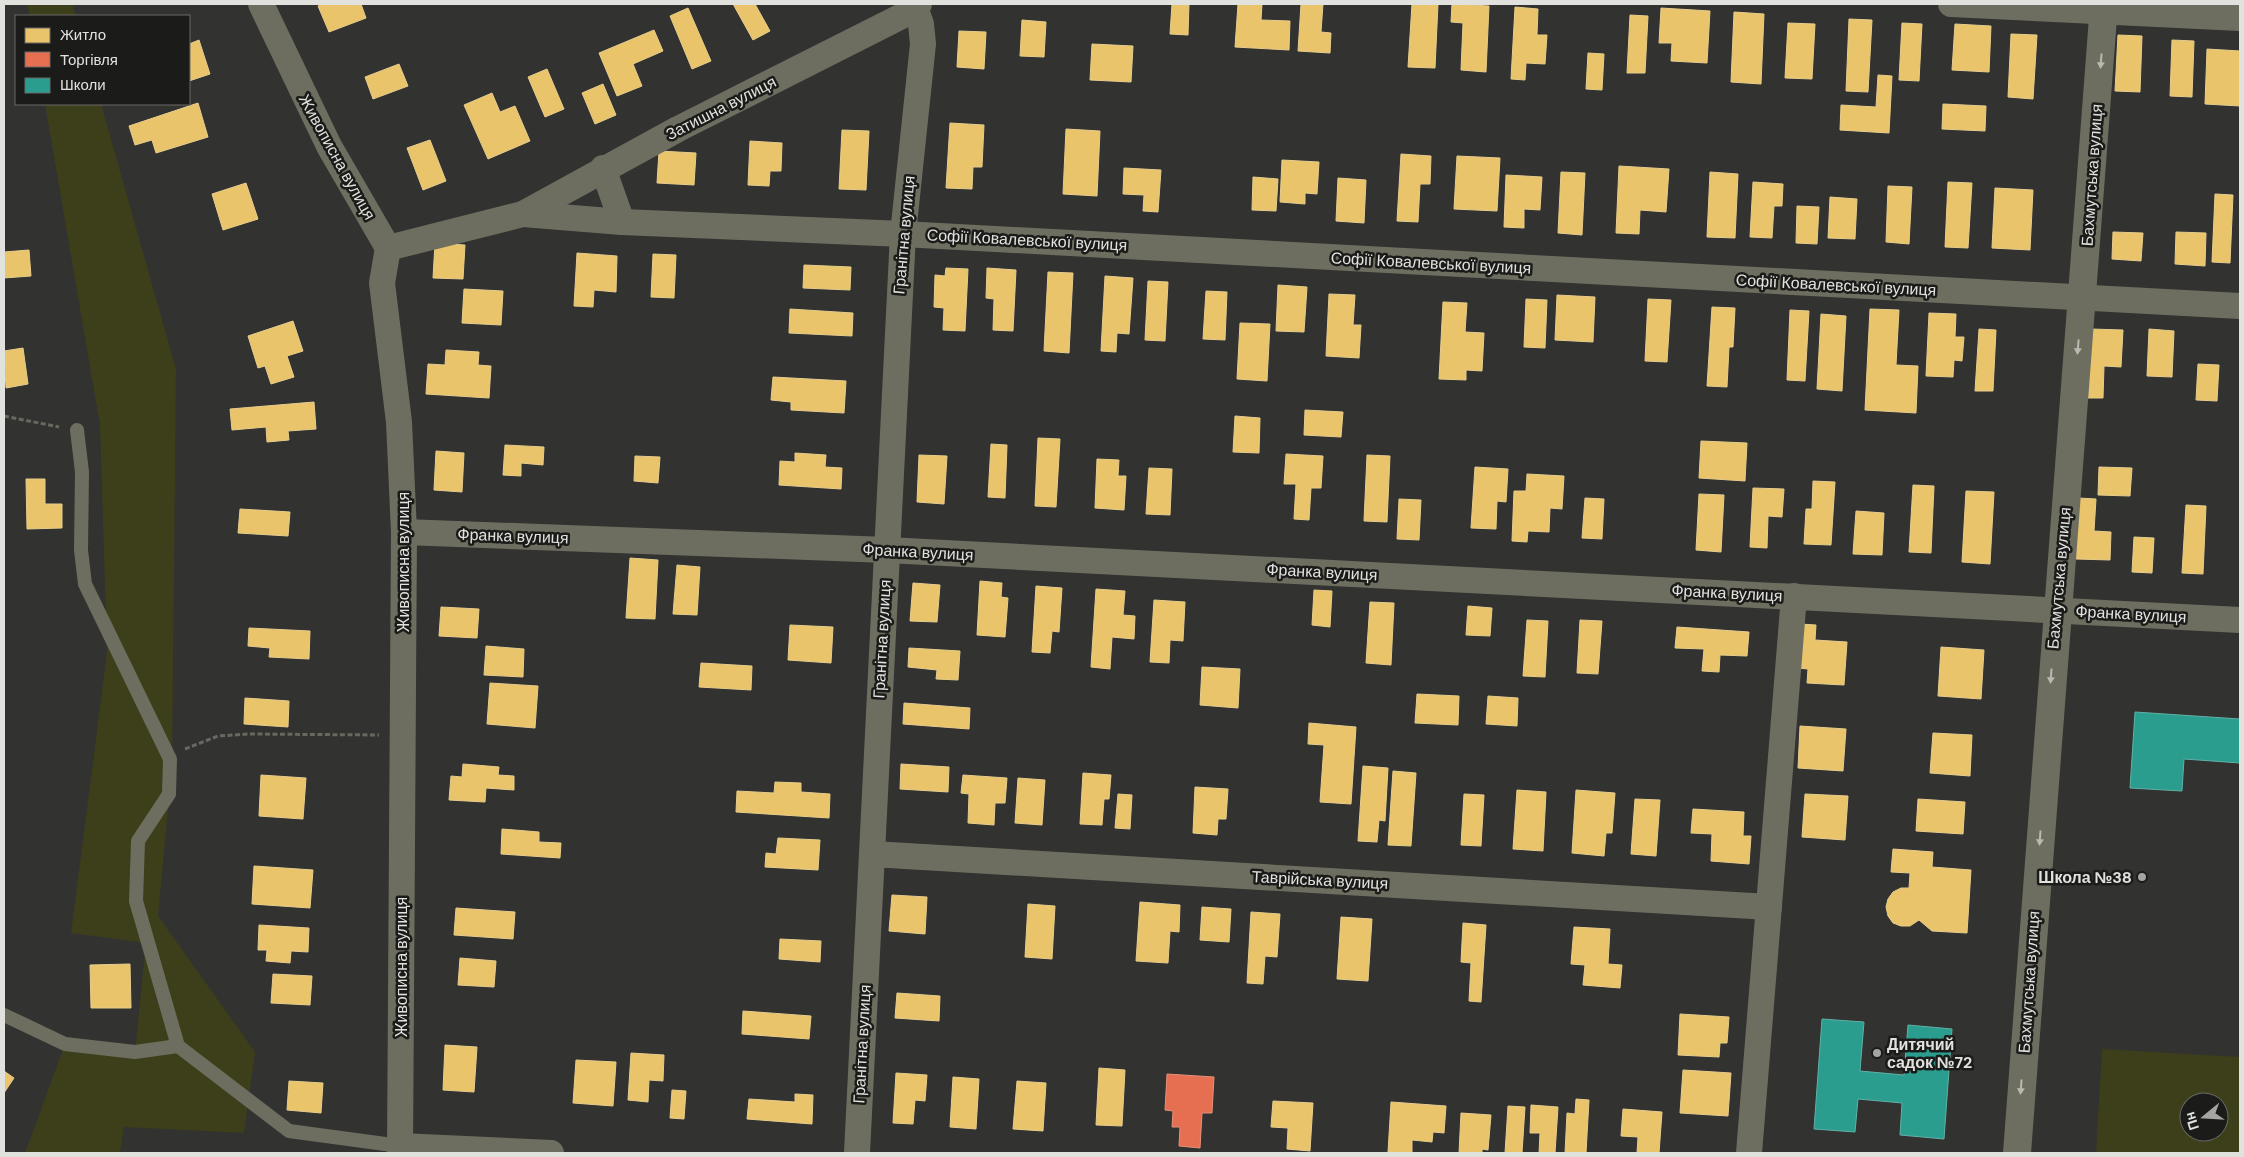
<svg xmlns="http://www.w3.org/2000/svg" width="2244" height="1157" viewBox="0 0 2244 1157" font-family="'DM Sans',sans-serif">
<rect width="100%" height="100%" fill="#323230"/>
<g fill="#3d3e1a" fill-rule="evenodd">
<path d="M27 4H72L76 16H30Z"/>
<path d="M45 104H101L176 369 172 767 158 916 255 1052 244 1133 124 1127 120 1153H25L65 1044 135 1052 146 943 71 933 107 653 100 425Z"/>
<path d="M2102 1049 2240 1057V1153H2096ZM2189 1102H2219V1132H2189Z"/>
</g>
<g fill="#e9c46a" stroke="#e7cd8d">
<path d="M323 4H361L366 18 329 32 318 6Z"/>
<path d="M733 4H755L770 31 753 40Z"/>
<path d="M1172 4H1189L1188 35 1170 34Z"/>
<path d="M1238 4H1262L1261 20 1290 21 1289 50 1235 47Z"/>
<path d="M1301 4H1323L1321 32 1331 33 1330 53 1298 51Z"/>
<path d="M1412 4H1438L1435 68 1408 67Z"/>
<path d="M1452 4 1489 6 1486 72 1461 70 1463 23 1451 22Z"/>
<path d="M1515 7 1538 9 1537 35H1547L1545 64 1526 63 1525 80 1511 79Z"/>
<path d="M688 8 711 61 692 69 670 16Z"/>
<path d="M1661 8 1710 11 1707 63 1671 61 1672 43H1659Z"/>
<path d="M1734 12 1764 14 1761 84 1731 82Z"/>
<path d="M1630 15 1648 16 1645 73H1627Z"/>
<path d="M1849 19 1872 20 1868 92 1846 91Z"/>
<path d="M1022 20 1046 22 1044 57 1020 56Z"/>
<path d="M1788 23 1815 24 1812 79 1785 78Z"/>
<path d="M1902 23 1922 24 1919 81 1899 80Z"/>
<path d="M1955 24 1991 26 1989 72 1952 70Z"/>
<path d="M654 30 663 51 633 64 642 86 617 96 599 53Z"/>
<path d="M959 31 986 32 984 69 957 67Z"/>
<path d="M2011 34 2037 35 2033 99 2008 97Z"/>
<path d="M2118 35 2142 36 2140 92 2115 91Z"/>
<path d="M199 40 210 74 189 81V44Z"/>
<path d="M2172 40 2194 41 2192 97 2170 96Z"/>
<path d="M1092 44 1133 46 1131 82 1090 80Z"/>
<path d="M2207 49 2240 51V106L2205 104Z"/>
<path d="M1588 53 1604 54 1602 90 1586 89Z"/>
<path d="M399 64 408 86 373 99 365 77Z"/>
<path d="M547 69 564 109 545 117 528 77Z"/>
<path d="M1878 75 1892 76 1889 133 1840 130 1841 105 1876 107Z"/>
<path d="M603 84 616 115 595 124 582 93Z"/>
<path d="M492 93 500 112 515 106 530 141 488 159 464 105Z"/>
<path d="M198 103 208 137 156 153 152 140 135 145 129 126Z"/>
<path d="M1943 104 1986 106 1985 131 1942 129Z"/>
<path d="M950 123 984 125 982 167H973L972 189 946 188Z"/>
<path d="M1066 129 1100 131 1097 196 1063 194Z"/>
<path d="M842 130 869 131 866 190 839 189Z"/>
<path d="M430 140 446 181 423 190 407 148Z"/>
<path d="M750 141 782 143 781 171H770L769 186 748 185Z"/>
<path d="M659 151 696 153 694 185 657 183Z"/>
<path d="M1401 154 1431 156 1430 184H1420L1418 222 1397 221Z"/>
<path d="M1457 156 1500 158 1497 211 1454 209Z"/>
<path d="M1282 160 1319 162 1317 194 1305 193V204L1280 202Z"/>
<path d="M1619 166 1669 169 1666 212 1640 210 1639 234 1616 233Z"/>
<path d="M1124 168 1161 170 1158 212 1143 211 1144 195 1123 194Z"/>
<path d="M1561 172 1585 173 1582 235 1558 233Z"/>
<path d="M1710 172 1738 174 1735 238 1707 237Z"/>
<path d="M1506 175 1542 177 1540 210 1524 209V228L1504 227Z"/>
<path d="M1253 177 1278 179 1276 211 1252 210Z"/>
<path d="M1338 178 1366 180 1364 223 1336 221Z"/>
<path d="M1753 182 1783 184 1782 206H1774L1772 238 1750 237Z"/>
<path d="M1948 182 1972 183 1968 248 1945 247Z"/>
<path d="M246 183 258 219 223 230 212 194Z"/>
<path d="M1888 186 1912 187 1909 244 1886 242Z"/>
<path d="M1995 188 2033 190 2030 250 1992 248Z"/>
<path d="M2215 194 2233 195 2230 263 2212 262Z"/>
<path d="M1830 197 1857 199 1855 239 1828 238Z"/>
<path d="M1797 206 1819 207 1817 244 1796 243Z"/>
<path d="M2113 232 2143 233 2141 261 2112 259Z"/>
<path d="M2176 232 2206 233 2205 266 2175 264Z"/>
<path d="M435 243 465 245 463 279 433 278Z"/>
<path d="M29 250 31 276 4 278V252Z"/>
<path d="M577 253 617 256 616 292 594 290 593 307 574 306Z"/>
<path d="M653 254 676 255 674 298 651 297Z"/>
<path d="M804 265 851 267 850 290 803 288Z"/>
<path d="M946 268 968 269 965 331 943 330 944 308 934 307 935 275 945 276Z"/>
<path d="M987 268 1016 270 1013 331 993 330 994 299 986 298Z"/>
<path d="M1048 272 1073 273 1069 353 1044 351Z"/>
<path d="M1105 276 1133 278 1129 334 1117 333 1116 352 1101 351Z"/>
<path d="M1148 281 1168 282 1165 341 1145 340Z"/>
<path d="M1278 285 1307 287 1304 332 1276 331Z"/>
<path d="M464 289 503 291 501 325 462 323Z"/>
<path d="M1206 291 1227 292 1225 340 1203 339Z"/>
<path d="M1329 294 1355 295 1353 325H1361L1359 358 1326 356Z"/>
<path d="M1557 295 1595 297 1593 342 1555 340Z"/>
<path d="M1526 299 1547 300 1545 348 1524 347Z"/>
<path d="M1648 299 1671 300 1667 362 1645 361Z"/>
<path d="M1443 302 1467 303 1465 332 1484 333 1482 371 1466 370V380L1439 379Z"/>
<path d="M1712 307 1735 308 1733 347H1729L1727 387 1707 386Z"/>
<path d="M790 309 853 313 852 336 789 333Z"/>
<path d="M1870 309 1899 310 1896 365 1918 366 1916 413 1865 410Z"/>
<path d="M1790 310 1809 311 1805 381 1787 380Z"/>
<path d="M1929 313 1956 314 1955 337H1964L1962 361 1954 360 1953 377 1926 376Z"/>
<path d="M1821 314 1846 316 1842 391 1817 389Z"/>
<path d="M293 321 303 351 287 356 294 377 271 384 265 366 258 368 248 336Z"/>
<path d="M1240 323 1270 324 1267 381 1237 379Z"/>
<path d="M1979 329 1996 330 1993 391H1975Z"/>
<path d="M2091 329 2123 330 2121 367 2104 366 2103 398H2088Z"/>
<path d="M2149 329 2174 331 2172 377 2147 376Z"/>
<path d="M23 348 28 384 6 388 4 351Z"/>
<path d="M446 350 479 352 478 365 491 366 489 398 426 394 428 364 445 365Z"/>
<path d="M2198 364 2219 365 2217 401 2196 400Z"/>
<path d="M773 377 846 381 844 413 791 410V402L771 400Z"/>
<path d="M314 402 316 429 288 431 289 440 267 442 266 427 232 430 230 409Z"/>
<path d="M1305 410 1343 412 1341 437 1304 435Z"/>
<path d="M1235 416 1260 418 1259 453 1233 452Z"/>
<path d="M1038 438 1060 439 1056 507 1035 506Z"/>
<path d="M1701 441 1747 443 1745 481 1699 478Z"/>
<path d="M991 444 1007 445 1005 498 988 497Z"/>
<path d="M505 445 544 447 543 465 521 463V476L503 475Z"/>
<path d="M436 451 464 453 462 492 434 490Z"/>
<path d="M795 453 826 455 825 467 842 468 841 489 779 485 780 461 795 462Z"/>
<path d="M1286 454 1323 456 1321 488H1311L1309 520 1294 519 1296 484H1284Z"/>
<path d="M919 455 947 456 944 504 917 502Z"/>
<path d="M1367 455 1390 456 1387 522 1364 521Z"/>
<path d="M635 456 660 457 658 483 634 481Z"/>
<path d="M1097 459 1119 460 1118 476H1126L1124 510 1095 508Z"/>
<path d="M1475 467 1508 469 1506 502 1497 501 1496 529 1471 528Z"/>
<path d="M2099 467 2132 468 2130 496 2098 495Z"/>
<path d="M1149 468 1172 469 1170 515 1146 514Z"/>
<path d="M1527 474 1564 476 1562 509 1550 508 1549 532 1528 531 1527 542 1512 541 1514 491H1526Z"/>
<path d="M26 479H45V504H62V528L27 529Z"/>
<path d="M1813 481 1835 482 1831 545 1804 544 1806 509H1812Z"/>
<path d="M1913 485 1934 486 1931 553 1909 552Z"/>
<path d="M1753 488 1784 489 1782 517 1768 516 1767 548 1750 547Z"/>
<path d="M1966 491 1994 492 1990 564 1962 562Z"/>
<path d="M1699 494 1724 495 1721 552 1696 550Z"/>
<path d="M1585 498 1604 499 1602 539 1582 538Z"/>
<path d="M2079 498 2096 499 2094 531 2111 532 2110 560 2076 559Z"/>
<path d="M1399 499 1421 500 1419 540 1397 539Z"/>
<path d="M2186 505 2206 506 2203 574 2182 573Z"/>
<path d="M240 509 290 512 288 536 238 533Z"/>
<path d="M1856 511 1884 513 1882 555 1853 554Z"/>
<path d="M2134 537 2154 538 2152 573 2132 572Z"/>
<path d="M630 558 658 560 655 619 626 618Z"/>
<path d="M677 565 700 567 697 615 673 614Z"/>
<path d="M980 581 1002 583 1001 597 1008 598 1005 637 977 635Z"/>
<path d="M913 583 940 585 937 622 910 621Z"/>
<path d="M1036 586 1062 588 1059 632 1052 631 1050 653 1032 652Z"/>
<path d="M1096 589 1125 591 1123 615 1135 616 1134 639 1112 637 1110 669 1091 667Z"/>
<path d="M1314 590 1332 591 1330 627 1312 625Z"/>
<path d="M1154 600 1185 602 1183 641 1170 640 1169 663 1150 662Z"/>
<path d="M1370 602 1394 603 1391 665 1366 663Z"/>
<path d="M1468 606 1492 608 1490 636 1466 635Z"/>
<path d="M441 607 479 609 477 638 439 636Z"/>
<path d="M1527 620 1548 621 1545 677 1523 676Z"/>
<path d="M1580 620 1602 621 1598 674 1577 673Z"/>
<path d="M1800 624 1816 625 1815 640 1847 642 1844 685 1807 683 1808 669 1797 668Z"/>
<path d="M790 625 833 627 831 663 788 660Z"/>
<path d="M1677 627 1749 632 1747 656 1720 655 1719 672 1702 671 1704 649 1675 648Z"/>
<path d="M249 628 310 631 309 659 269 657 270 648 248 646Z"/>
<path d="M486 646 524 649 523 677 484 675Z"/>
<path d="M1941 647 1984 650 1981 699 1938 696Z"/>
<path d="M909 648 960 651 958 680 936 679 937 670 908 667Z"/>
<path d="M701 663 752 666 751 690 699 687Z"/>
<path d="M1202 667 1240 669 1238 708 1200 705Z"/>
<path d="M490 683 538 686 535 728 487 724Z"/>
<path d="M1417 694 1459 696 1458 725 1415 723Z"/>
<path d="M1488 696 1518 698 1517 726 1486 724Z"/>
<path d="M245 698 289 701 288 727 244 724Z"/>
<path d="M904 703 970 708 969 729 903 724Z"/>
<path d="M1309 723 1356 727 1351 804 1320 802 1324 745 1308 744Z"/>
<path d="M1800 726 1846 729 1843 771 1798 768Z"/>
<path d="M1933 733 1972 735 1970 776 1930 773Z"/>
<path d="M463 764 499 767 498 775 514 776V790L486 788 485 802 449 800 451 776 462 777Z"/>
<path d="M901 764 949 767 948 792 900 789Z"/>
<path d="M1363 766 1388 768 1385 821 1379 820 1377 842 1358 841Z"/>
<path d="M1393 771 1416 773 1411 846 1388 845Z"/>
<path d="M1083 773 1111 775 1109 799H1104L1102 825 1080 824Z"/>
<path d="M261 775 306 778 303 819 259 816Z"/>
<path d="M963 775 1007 778 1005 803H995L994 825 968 823 969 794 961 793Z"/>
<path d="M1018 778 1045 780 1042 825 1015 823Z"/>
<path d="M775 782 801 783V792L830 794 829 818 736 812 737 791 774 793Z"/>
<path d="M1195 787 1228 789 1226 819H1218L1217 835 1193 833Z"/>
<path d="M1517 790 1546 792 1543 851 1513 849Z"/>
<path d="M1576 790 1615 793 1612 833H1606L1604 856 1572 853Z"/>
<path d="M1118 794 1132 795 1130 829 1115 828Z"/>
<path d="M1464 794 1484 795 1481 846 1461 845Z"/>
<path d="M1805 794 1848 796 1845 840 1802 837Z"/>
<path d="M1635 799 1660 800 1656 856 1631 854Z"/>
<path d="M1918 799 1965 802 1963 834 1916 831Z"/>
<path d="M1693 809 1744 812 1743 836H1751L1749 864 1711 861 1712 834 1691 833Z"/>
<path d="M502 829 539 832V842L561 843 560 858 501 854Z"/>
<path d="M778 838 820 840 818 870 765 867 766 853 776 854Z"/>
<path d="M1893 849 1933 852 1932 867 1971 870 1967 933 1932 931 1919 920 1910 926H1901L1893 923 1888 916 1886 907 1888 899 1893 892 1901 888H1909L1910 873 1891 872Z"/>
<path d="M254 866 313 870 310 908 252 904Z"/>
<path d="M892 895 927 897 925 934 889 931Z"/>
<path d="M1140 902 1180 905 1179 932 1170 931 1168 963 1136 961Z"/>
<path d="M1028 904 1055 906 1052 959 1025 957Z"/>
<path d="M1202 907 1231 909 1229 942 1200 940Z"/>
<path d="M456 908 515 912 513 939 454 935Z"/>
<path d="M1251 912 1280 914 1277 957 1265 956 1263 984 1247 983Z"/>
<path d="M1341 917 1372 919 1368 981 1337 979Z"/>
<path d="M1463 923 1486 925 1481 1002 1469 1001 1471 963 1461 962Z"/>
<path d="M259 925 309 928 308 952 291 951 290 963 266 961 267 950H258Z"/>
<path d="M1574 927 1610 929 1608 964 1622 965 1620 988 1583 985 1585 965 1571 964Z"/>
<path d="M780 939 821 941 820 962 779 959Z"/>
<path d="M460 958 496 961 494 987 458 985Z"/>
<path d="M130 964 131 1008H91L90 965Z"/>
<path d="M273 974 312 976 310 1005 271 1003Z"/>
<path d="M897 993 940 996 939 1021 895 1018Z"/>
<path d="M743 1011 811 1016 809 1039 742 1034Z"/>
<path d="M1680 1014 1729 1017 1727 1043H1720L1719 1057 1678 1055Z"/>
<path d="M445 1045 477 1047 474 1092 443 1090Z"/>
<path d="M631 1053 664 1055 663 1081 649 1080 648 1102 628 1100Z"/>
<path d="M576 1060 616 1062 613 1106 573 1103Z"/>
<path d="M1099 1068 1125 1070 1122 1126 1096 1125Z"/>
<path d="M1683 1070 1731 1073 1728 1116 1680 1113Z"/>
<path d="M4 1071 14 1078 4 1093Z"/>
<path d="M896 1073 927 1075 925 1101 915 1100 913 1124 893 1123Z"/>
<path d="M953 1077 979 1079 976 1129 950 1127Z"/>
<path d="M289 1081 323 1083 321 1113 287 1110Z"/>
<path d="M1017 1081 1046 1083 1043 1131 1013 1129Z"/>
<path d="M672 1090 686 1091 684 1119 670 1118Z"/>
<path d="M795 1094 813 1095 812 1124 747 1119 749 1099 795 1102Z"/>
<path d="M1576 1099 1589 1100 1586 1153H1565L1567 1113 1575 1114Z"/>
<path d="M1273 1101 1313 1103 1310 1151 1287 1149 1288 1128 1271 1127Z"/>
<path d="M1391 1102 1446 1106 1444 1133 1433 1132 1432 1142 1412 1140V1153L1388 1152Z"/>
<path d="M1531 1105 1558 1107 1555 1153H1539L1540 1133H1530Z"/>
<path d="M1508 1106 1525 1107 1522 1153H1505Z"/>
<path d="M1623 1109 1662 1112 1659 1153H1637L1638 1137 1621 1136Z"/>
<path d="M1461 1113 1491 1115 1488 1150 1482 1149V1153H1459Z"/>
</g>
<path fill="#e76f51" stroke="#e5917b" d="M1167 1074 1214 1077 1212 1113H1202L1200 1148 1179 1146 1180 1127H1172L1173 1111 1165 1110Z"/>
<g fill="#2a9d8f" stroke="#61b1a7">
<path d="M2135 712 2240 719V763L2184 759 2182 791 2130 788Z"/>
<path d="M1822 1019 1864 1022 1860 1071 1904 1075 1908 1025 1952 1029 1944 1139 1900 1135 1902 1103 1858 1099 1855 1132 1814 1129Z"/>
</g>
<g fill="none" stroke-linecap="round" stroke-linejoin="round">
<g stroke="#686860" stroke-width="3" stroke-dasharray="5 2.5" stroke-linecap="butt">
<path d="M4 416 59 427"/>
<path d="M185 749 218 736 249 734 379 735"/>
</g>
<g stroke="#6e6e60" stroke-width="14">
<path d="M77 430 82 472 81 550 85 584 170 759 169 794 138 841 136 901 178 1046 289 1131 400 1146"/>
<path d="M4 1015 65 1044 135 1052 178 1046"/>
</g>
<g stroke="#6e6e60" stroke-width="26">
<path d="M261 4 329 146 388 248 382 283 399 422 404 532 400 1153"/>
<path d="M1951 4 2240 18"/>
<path d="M523 214 678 129 902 16 919 4"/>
<path d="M622 222 903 234 2240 306"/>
<path d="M388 248 523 214 622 222 603 168"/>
<path d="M404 532 887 550 2240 620"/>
<path d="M872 854 1769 907"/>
<path d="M400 1146 551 1153"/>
<path d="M857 1153 903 234 923 44 921 24 915 7"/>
<path d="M1749 1153 1794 596"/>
</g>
<path stroke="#6e6e60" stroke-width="28" d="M2017 1153 2104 4"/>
</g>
<defs><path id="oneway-solid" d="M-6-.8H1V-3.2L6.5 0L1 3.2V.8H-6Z" transform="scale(1.25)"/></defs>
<g fill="#b9b9b2">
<use href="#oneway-solid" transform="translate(2101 61) rotate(94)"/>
<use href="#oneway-solid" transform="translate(2078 347) rotate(95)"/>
<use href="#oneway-solid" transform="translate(2051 676) rotate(94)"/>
<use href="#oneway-solid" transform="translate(2040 838) rotate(94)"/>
<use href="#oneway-solid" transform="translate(2021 1087) rotate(94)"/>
</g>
<g fill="#a4a4a1" stroke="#1b1b19" stroke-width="2">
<circle cx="2142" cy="877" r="5"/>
<circle cx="1877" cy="1053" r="5"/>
</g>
<g text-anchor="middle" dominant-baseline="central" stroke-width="5" stroke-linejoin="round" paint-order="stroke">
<g font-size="16" fill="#e1e1de" stroke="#1b1b19">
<text transform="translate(721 108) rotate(-27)">Затишна вулиця</text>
<text transform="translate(337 157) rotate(61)">Живописна вулиця</text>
<text transform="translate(2092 175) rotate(-86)">Бахмутська вулиця</text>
<text transform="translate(904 235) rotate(-85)">Гранітна вулиця</text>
<text transform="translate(1027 240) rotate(3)">Софії Ковалевської вулиця</text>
<text transform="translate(1431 263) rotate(3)">Софії Ковалевської вулиця</text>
<text transform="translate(1836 285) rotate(3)">Софії Ковалевської вулиця</text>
<text transform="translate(513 536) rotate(2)">Франка вулиця</text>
<text transform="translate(918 552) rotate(3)">Франка вулиця</text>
<text transform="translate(403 562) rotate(-90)">Живописна вулиця</text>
<text transform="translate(1322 572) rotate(3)">Франка вулиця</text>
<text transform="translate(2059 578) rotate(-85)">Бахмутська вулиця</text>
<text transform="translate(1727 593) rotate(3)">Франка вулиця</text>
<text transform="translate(2131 614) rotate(3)">Франка вулиця</text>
<text transform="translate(882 639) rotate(-87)">Гранітна вулиця</text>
<text transform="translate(1320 880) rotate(3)">Таврійська вулиця</text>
<text transform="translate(401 967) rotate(-90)">Живописна вулиця</text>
<text transform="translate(2029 982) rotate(-86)">Бахмутська вулиця</text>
<text transform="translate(862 1044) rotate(-87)">Гранітна вулиця</text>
</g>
<g font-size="16" font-weight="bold" fill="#e1e1de" stroke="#1b1b19" text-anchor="end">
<text x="2132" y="877">Школа №38</text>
<text x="1887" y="1044" text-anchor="start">Дитячий<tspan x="1887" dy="18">садок №72</tspan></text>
</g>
</g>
<rect width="2244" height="1157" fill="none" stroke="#e1e1de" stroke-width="10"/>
<rect x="15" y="15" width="175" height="90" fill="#1b1b19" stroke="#6a6a68"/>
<rect x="25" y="28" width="25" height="15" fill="#e9c46a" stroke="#6a6a68"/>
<text x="60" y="40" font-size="15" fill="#e1e1de">Житло</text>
<rect x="25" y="52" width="25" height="15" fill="#e76f51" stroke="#6a6a68"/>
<text x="60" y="65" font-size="15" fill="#e1e1de">Торгівля</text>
<rect x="25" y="78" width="25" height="15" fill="#2a9d8f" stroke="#6a6a68"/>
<text x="60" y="90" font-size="15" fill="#e1e1de">Школи</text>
<g transform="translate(2204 1117) rotate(252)"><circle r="24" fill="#1b1b19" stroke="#6a6a68"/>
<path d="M0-4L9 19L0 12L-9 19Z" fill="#a4a4a1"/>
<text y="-8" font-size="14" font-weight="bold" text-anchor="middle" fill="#e1e1de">Пн</text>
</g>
</svg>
